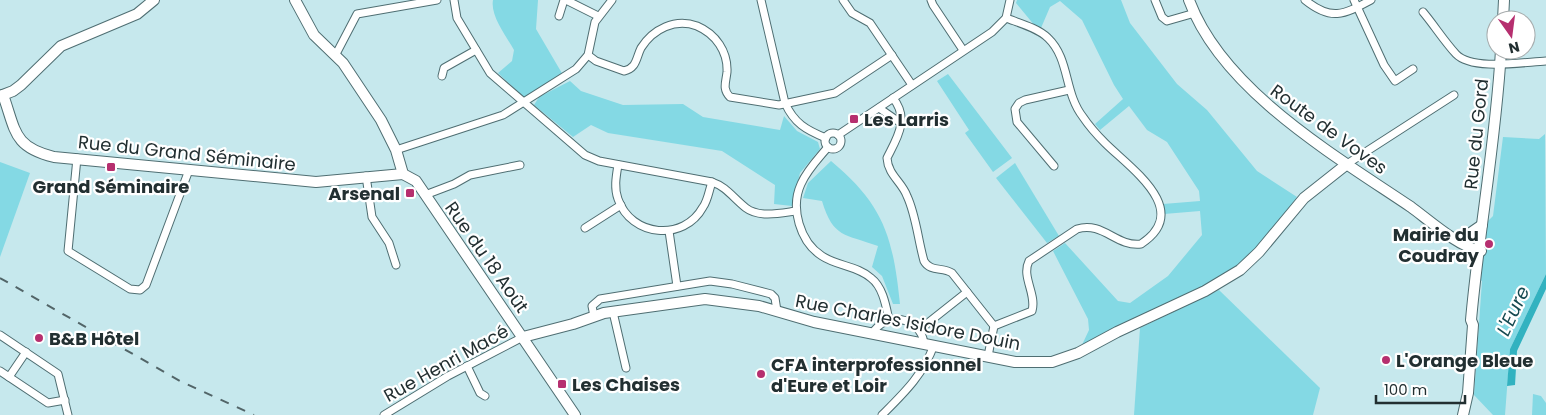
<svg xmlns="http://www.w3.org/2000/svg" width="1546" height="415" viewBox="0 0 1546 415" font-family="Poppins,sans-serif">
<rect width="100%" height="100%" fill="#c6e8ed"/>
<g fill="#84d9e4">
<path d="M493 0H538L536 29 563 75 526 99 498 73 512 61 514 50C507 37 490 16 493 0Z"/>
<path d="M1017 0H1121L1130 23 1177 84 1207 110 1257 171 1297 197C1276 225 1254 257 1224 275 1179 304 1127 320 1081 347L1089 330 1088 319 1053 251 1065 243 1118 301 1130 303 1168 276 1202 235 1200 211 1164 214 1163 204 1200 201 1199 191 1167 142 1147 130 1129 106 1100 130 1095 124 1123 99 1114 85 1082 20 1060 1 1050 7 1041 28 1035 26 1016 3Z"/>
<path d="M948 74 1012 158 993 172 965 133 969 130 937 81Z"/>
<path d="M570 81 581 91 623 105 683 104 703 117 780 130 784 116 797 131 818 142 820 149 800 173 792 206 774 204 775 185 722 151 608 133 591 125 573 137 534 105 539 97Z"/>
<path d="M1545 134 1546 274 1510 349 1505 415H1493L1474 395 1482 281 1478 279 1485 224 1493 216 1503 137 1539 139Z"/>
<path d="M831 161C884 205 893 237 900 304H893L882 276 872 267 878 246C845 234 833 238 822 201L803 198 808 183Z"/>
<path d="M0 162 30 173 0 257Z"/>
<path d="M1015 163 1059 236 1047 243 996 178Z"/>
<path d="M1219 290 1320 388 1313 415H1134L1140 328Z"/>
<path d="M1533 394 1541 396 1546 403V415H1532Z"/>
</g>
<path fill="#32b2c0" d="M1546 274V289L1517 351 1515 385 1507 386 1510 349Z"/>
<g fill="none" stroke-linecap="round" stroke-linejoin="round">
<defs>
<g id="street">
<path d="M454 0 457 18 490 73 585 155 599 161 712 182C727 187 733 198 746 208 759 218 781 213 796 211"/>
<path d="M566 0 598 16"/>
<path d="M761 0 785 103C794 123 806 130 826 138"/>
<path d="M843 0 852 13 870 23 912 85"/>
<path d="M931 0 933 5 963 50"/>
<path d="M1155 0 1162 17 1167 21 1195 13"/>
<path d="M1305 0C1331 21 1343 15 1371 0"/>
<path d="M1354 0 1384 65 1395 81 1413 69"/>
<path d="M1423 12C1434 25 1444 41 1456 54 1472 71 1524 62 1546 61"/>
<path d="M559 16 564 0"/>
<path d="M588 55 596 61 624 71C637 68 636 58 641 48 653 29 675 18 697 26 716 34 728 52 727 72 726 82 722 89 730 97L779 105 835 93 892 55"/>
<path d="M335 56 357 14 437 0"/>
<path d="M442 76 444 68 476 50"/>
<path d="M893 98C910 119 897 138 887 158 888 175 902 182 907 196 916 215 918 240 924 261 930 272 943 267 952 273L994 326"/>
<path d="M879 108 902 124"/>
<circle cx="833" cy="141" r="8"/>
<path d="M838 135 992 32 1006 18 1010 0"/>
<path d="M828 147C818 159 807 170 801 184 790 208 800 242 822 256 837 266 858 266 871 278 883 287 886 306 889 320"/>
<path d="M396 150 503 115 576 69 588 55 595 22 612 0"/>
<path d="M77 158 68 251 130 289 140 290 146 285 189 170"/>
<path d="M1347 164 1454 95"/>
<path d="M618 165C616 177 614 188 618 199 631 237 684 242 703 207 708 200 709 190 712 182"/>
<path d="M1054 166 1017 122 1015 109 1019 103 1025 100 1069 90"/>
<path d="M366 176 372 217 389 243 396 265"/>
<path d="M425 195 454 184 470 175 520 165"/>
<path d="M585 228 621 205"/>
<path d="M669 231 677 286"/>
<path d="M613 312 626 368"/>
<path d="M594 316 592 306 600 299 710 281 732 284 771 294 775 298 777 311"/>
<path d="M994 326 1032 311C1037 294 1021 277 1029 261L1077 229C1103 221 1116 247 1141 244 1193 210 1130 168 1105 143 1097 135 1089 126 1083 117 1064 93 1070 59 1048 38 1038 28 1019 23 1006 18"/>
<path d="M919 330 967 292"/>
<path d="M872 334C885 311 920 316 924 343"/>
<path d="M0 335 58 374 68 415"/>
<path d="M988 356 994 326"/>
<path d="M467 366 480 393 485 396"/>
<path d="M0 371 48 403 65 400"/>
<path d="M9 377 26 352"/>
<path d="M384 415 448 376 523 337"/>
<path d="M882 415C904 393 923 375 934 345"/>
</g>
<g id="secondary">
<path d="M295 0 314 35 343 63 381 120 396 150 403 174 416 181 575 415"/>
<path d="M1189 0C1222 90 1334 155 1411 207 1430 221 1459 247 1481 251"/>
<path d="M1503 20 1504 0"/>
<path d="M3 95C16 131 13 147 54 157L316 182 403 174"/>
<path d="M0 96 13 91 21 85 61 46 137 14 154 0"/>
<path d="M1459 237 1466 236 1482 225"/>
<path d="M523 337 573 324 604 313 705 299 759 306 814 322 1015 362H1052L1078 353 1117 332 1205 291 1240 270 1259 252 1304 198 1347 164"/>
<path d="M1463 415 1468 393 1473 325 1471 320C1479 230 1496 141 1501 50"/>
</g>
</defs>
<use href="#street" stroke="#4f6e72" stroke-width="9"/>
<use href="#secondary" stroke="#4f6e72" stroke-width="12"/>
<use href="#street" stroke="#fff" stroke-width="7"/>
<use href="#secondary" stroke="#fff" stroke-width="10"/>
<path stroke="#526568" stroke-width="2" stroke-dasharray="9 9" stroke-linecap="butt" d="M0 278 180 381 254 415"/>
</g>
<g fill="#b62f6f" stroke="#fff" stroke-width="2">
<rect x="849" y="114" width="10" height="10" rx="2.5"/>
<rect x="106" y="162" width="10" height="10" rx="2.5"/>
<rect x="405" y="188" width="10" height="10" rx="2.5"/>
<circle cx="1489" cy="244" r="5"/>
<circle cx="39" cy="338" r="5"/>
<circle cx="1386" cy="360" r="5"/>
<circle cx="761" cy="374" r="5"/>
<rect x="557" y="379" width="10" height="10" rx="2.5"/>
</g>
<g text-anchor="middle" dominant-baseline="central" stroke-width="4.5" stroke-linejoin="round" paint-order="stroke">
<g font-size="18" font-weight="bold" fill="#222f31" stroke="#fff" text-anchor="start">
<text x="864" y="119">Les Larris</text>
<text x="111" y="186" text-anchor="middle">Grand Séminaire</text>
<text x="400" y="193" text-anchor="end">Arsenal</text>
<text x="1479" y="234" text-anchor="end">Mairie du<tspan x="1479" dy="21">Coudray</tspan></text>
<text x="49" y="338">B&amp;B Hôtel</text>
<text x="1396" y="360">L'Orange Bleue</text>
<text x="771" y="364">CFA interprofessionnel<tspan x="771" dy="21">d'Eure et Loir</tspan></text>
<text x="572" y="384">Les Chaises</text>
</g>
<g font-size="18" fill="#222f31" stroke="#fff">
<text transform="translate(1329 129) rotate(36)">Route de Voves</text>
<text transform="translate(1476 134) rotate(-84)">Rue du Gord</text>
<text transform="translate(187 153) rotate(6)">Rue du Grand Séminaire</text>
<text transform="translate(487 257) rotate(55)">Rue du 18 Août</text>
<text transform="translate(908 322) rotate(11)">Rue Charles Isidore Douin</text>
<text transform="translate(446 363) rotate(-29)">Rue Henri Macé</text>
</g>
<g font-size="19" font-style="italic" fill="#154a51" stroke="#fff">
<text transform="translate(1513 311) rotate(-65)">L'Eure</text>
</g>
</g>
<g transform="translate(1511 35) rotate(166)"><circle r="24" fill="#ffffff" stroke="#a7acad"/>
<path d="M0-4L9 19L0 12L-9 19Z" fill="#b62f6f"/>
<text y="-8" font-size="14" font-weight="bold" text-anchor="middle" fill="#222f31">N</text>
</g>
<path d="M1376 395v8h89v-8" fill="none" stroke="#222f31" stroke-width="2.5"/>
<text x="1384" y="395" font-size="15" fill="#222f31" stroke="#ffffff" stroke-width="4" paint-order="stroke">100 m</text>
</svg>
